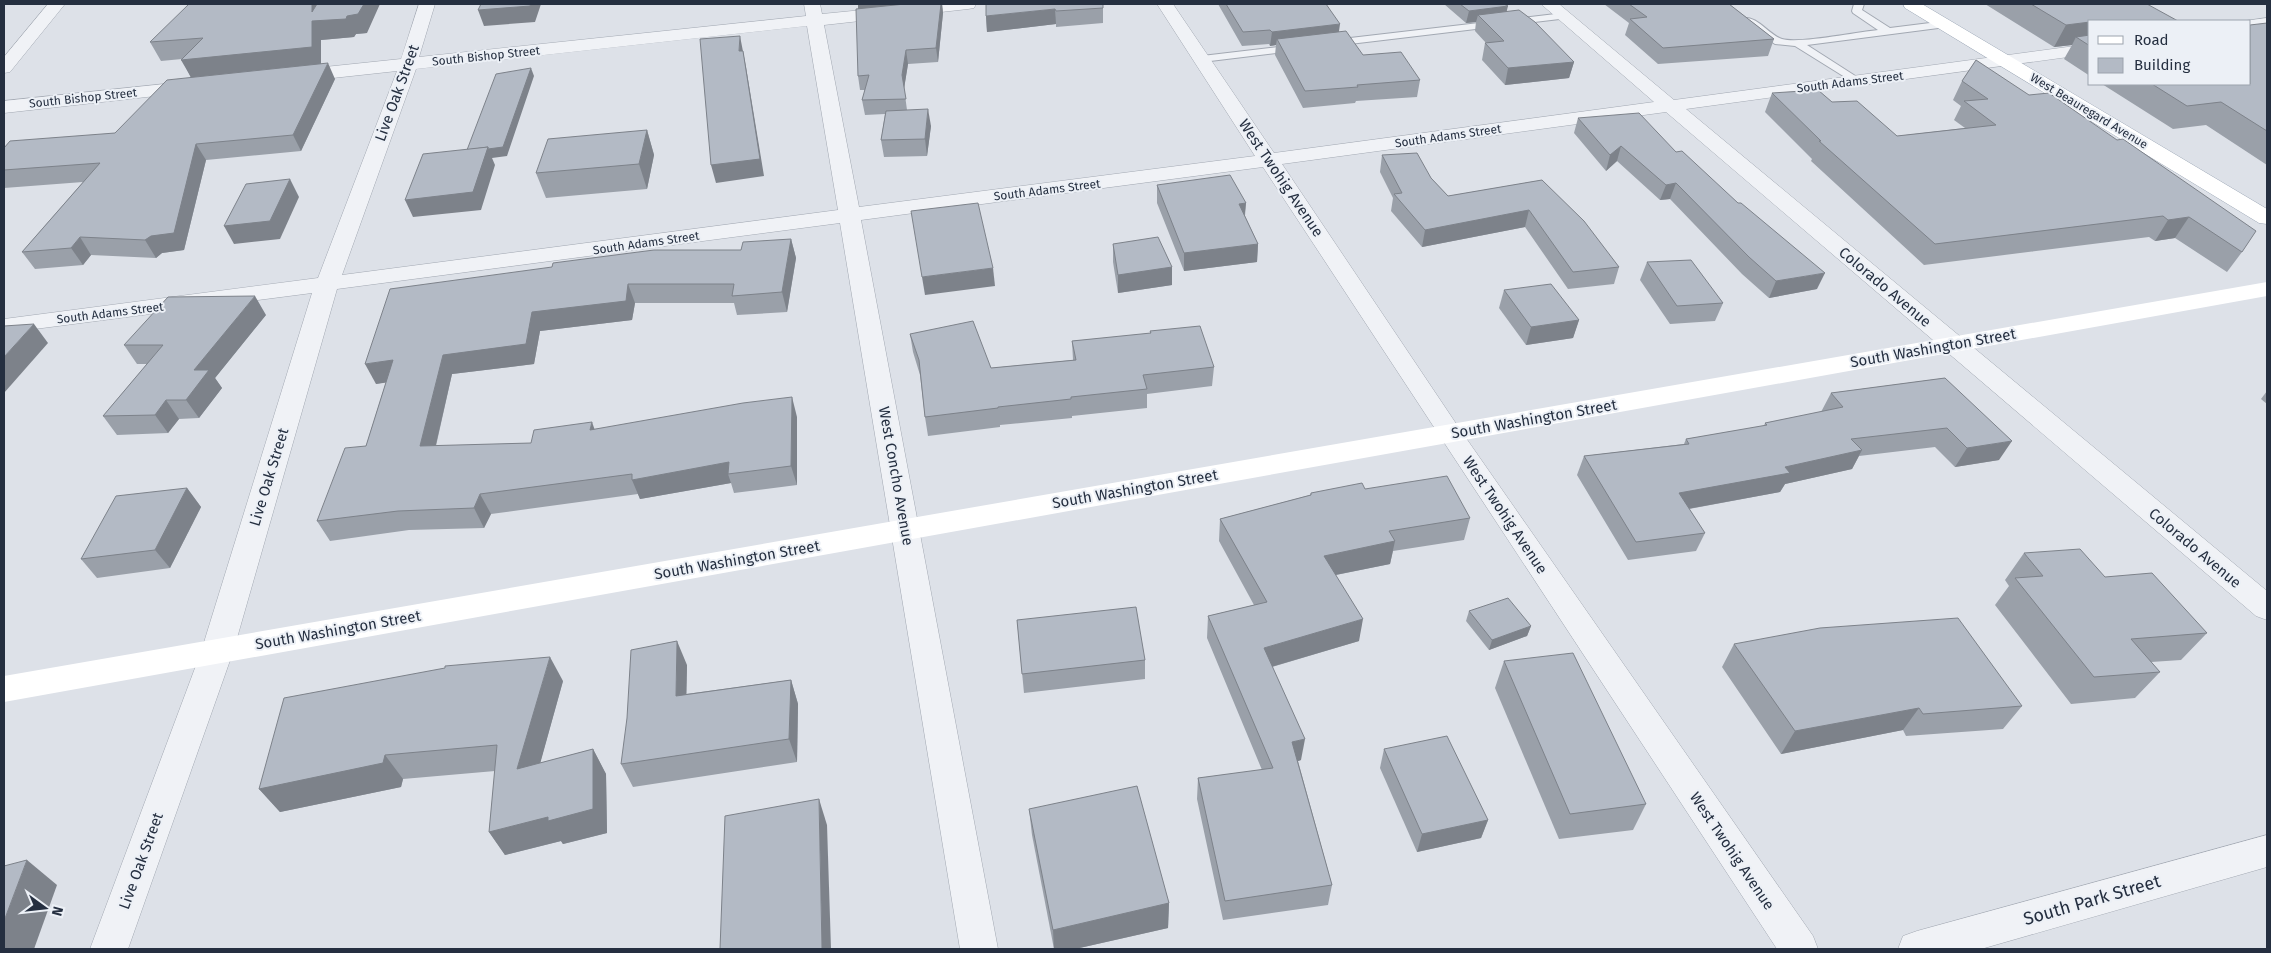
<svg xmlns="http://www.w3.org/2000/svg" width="2271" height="953" viewBox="0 0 2271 953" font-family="'Fira Sans',sans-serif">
<rect width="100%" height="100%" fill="#dde1e8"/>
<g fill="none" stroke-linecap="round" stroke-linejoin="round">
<defs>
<g id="lane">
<path d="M1854 4H1864L1862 10 1890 28 1946 21 1951 24 1946 27 1807 45 1860 79 1861 81 1856 84 1795 46 1775 44 1741 20 1742 18C1757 15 1769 35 1782 39 1799 44 1858 32 1878 30L1853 13 1852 11Z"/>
<path d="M1564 13 1568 14V18L1333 46 1328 43 1333 40Z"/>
<path d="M1296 45 1300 46V50L1202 62 1197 59 1202 56Z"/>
</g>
<g id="street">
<path d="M48 4H65L10 72 4 73V57Z"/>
<path d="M419 4H435L419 57 806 16 804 4H820L822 14 923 4H976L974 8 968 9 824 25 859 207 1255 156 1157 4H1173L1274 153 1654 102 1541 4H1559L1674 100 2090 44V54L1686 109 2267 591V620L2256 616 1666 112 1282 164 1459 428 1813 936 1818 949H1777L1263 167 861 220 998 949H960L840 223 337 289 233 652 128 949H90L201 652 312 293 4 333V319L318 278 397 71 296 82 289 80 287 76 289 72 296 70 401 59ZM807 26 838 210 342 275 416 69Z"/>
<path d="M2267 18V28L2250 30V21H2244Z"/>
<path d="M193 81 200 83 202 87 200 91 4 113V101Z"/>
<path d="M2267 835V867L1981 949H1898L1903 936 1917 931Z"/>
</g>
<path id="primary" d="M1903 4H1922L2267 209V224L2259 223 1905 8Z"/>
</defs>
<use href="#lane" stroke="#a2a8b2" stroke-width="2"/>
<use href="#street" stroke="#a2a8b2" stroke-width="1"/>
<use href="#primary" stroke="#9ba6b5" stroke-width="1"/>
<use href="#lane" fill="#f0f2f6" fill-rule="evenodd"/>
<use href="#street" fill="#f0f2f6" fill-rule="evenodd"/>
<path fill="#fff" fill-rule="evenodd" d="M2267 282V296L4 702V676Z"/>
<use href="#primary" fill="#fff" fill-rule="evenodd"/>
</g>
<g fill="#9aa0a9">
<path d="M316 4 367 33 356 34 354 37 321 40V64L335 79 301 151 206 160 184 250 162 253 156 258 91 255 83 265 35 269 22 252 83 182 4 188V148L115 133 191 78 182 59 161 61 150 42Z"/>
<path d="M858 4H942L943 13 938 62 908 64 904 88 907 110 931 126 927 156 884 157 881 140 885 114 865 115 862 100 865 90H860L858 76Z"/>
<path d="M1103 4V23L1056 27V24L987 32 986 16Z"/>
<path d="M1218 4H1326L1339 32 1363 55 1420 80 1417 97 1356 101 1355 103 1303 108 1275 55 1276 45 1270 46 1269 44 1242 46Z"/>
<path d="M1444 4H1504L1506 12 1574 62 1569 78 1505 85 1482 60 1485 43H1486L1475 31 1476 22 1466 23Z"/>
<path d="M1604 4H1729L1774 39 1768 56 1658 64 1625 35 1629 23Z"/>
<path d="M1985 4H2147L2090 21V76L2064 59 2072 45 2054 47Z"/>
<path d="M2267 23V165L2206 125 2173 129 2102 84H2250Z"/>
<path d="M1976 60 2242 252 2227 272 2175 238 2155 241 2149 237 1924 265 1811 161 1812 159 1765 112 1772 93 1832 102 1897 136 1965 128 1954 120 1961 106 1953 100 1962 81Z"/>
<path d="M1578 118 1676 152 1817 289 1769 298 1742 274 1670 199 1660 200 1617 161 1606 171 1574 133Z"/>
<path d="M647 130 654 155 647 189 546 198 536 173Z"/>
<path d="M1382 155 1431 178 1448 196 1542 180 1619 267 1614 284 1568 289 1525 227 1422 247 1391 211 1393 198 1380 172Z"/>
<path d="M1157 185 1246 203 1245 216 1258 244 1257 262 1184 271 1157 203Z"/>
<path d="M791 239 796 258 787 312 737 315 734 303H635L632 320 540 331 534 364 452 374 436 446 531 443 594 429 797 417V485L734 493 731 483 640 499 638 494 491 514 484 528 409 530 330 541 317 521 366 446 386 382 376 384 390 289 741 250Z"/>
<path d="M1113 244 1172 267V285L1118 293 1113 262Z"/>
<path d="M1647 262 1723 303 1715 321 1670 324 1640 280Z"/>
<path d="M1504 290 1579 320 1573 338 1526 345 1499 308Z"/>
<path d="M266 315 215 378 222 388 199 418 179 419 168 433 117 435 103 416 147 364H137L124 345Z"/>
<path d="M1150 331 1214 367 1212 386 1147 394V408L1072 416V418L1000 425V427L928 436 925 417 920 375 913 352 910 334 991 368 1073 360 1072 341 1150 334Z"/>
<path d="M1945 378 1999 460 1955 467 1935 447 1859 456 1852 469 1785 484 1780 492 1689 509 1705 533 1696 551 1628 560 1577 475 1584 456 1684 444 1686 439 1764 426 1765 423 1821 412 1831 393Z"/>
<path d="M2267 391V404L2261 399Z"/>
<path d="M187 488 201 507 170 568 97 578 81 559Z"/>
<path d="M1365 489 1470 518 1464 540 1393 551 1390 564 1336 575 1359 641 1272 667 1301 760 1298 761 1332 885 1328 905 1223 920 1197 799 1198 778 1262 770 1207 638 1208 616 1254 605 1219 541 1220 519 1310 495 1311 493Z"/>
<path d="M2024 553 2105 577 2207 633 2181 660 2151 662 2160 672 2135 698 2071 704 1995 605 2009 586 2005 580Z"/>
<path d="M1469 611 1531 626 1527 636 1489 650 1466 621Z"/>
<path d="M1017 620 1145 660V679L1024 693Z"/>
<path d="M1734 644 2022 706 2003 729 1906 736 1903 730 1781 754 1722 667Z"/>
<path d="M1504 661 1646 804 1633 830 1559 839 1495 688Z"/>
<path d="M687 665 686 694 791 680 798 704 797 762 633 787 621 764Z"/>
<path d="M563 681 540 763 593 749 606 774 607 833 563 844 561 841 505 855 489 832 495 771 403 779 401 787 280 812 259 789Z"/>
<path d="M1384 749 1488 820 1481 838 1417 852 1380 768Z"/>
<path d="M1029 809 1169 903 1168 928 1075 949H1054L1032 835Z"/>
</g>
<g fill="#7d828a">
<path d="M312 4H316L321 14 347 16 364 4H380L367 33 356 34 354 37 321 40V66L192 79 181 60 312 12Z"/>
<path d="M531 4H541L535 22 484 26 478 10Z"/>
<path d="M858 4H907L858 9Z"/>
<path d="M941 4H942L943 13 938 62 936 48Z"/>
<path d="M1508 6 1505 18 1478 15 1476 22 1466 23 1469 11Z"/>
<path d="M1055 9 1056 24 987 32 986 16Z"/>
<path d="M2090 22V43L2076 37 2072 45 2054 47 2066 25Z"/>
<path d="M1340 24 1338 38 1277 39 1276 45 1270 46 1272 32Z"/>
<path d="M740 36 746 67 764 176 716 183 711 165 739 51Z"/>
<path d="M906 50 908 64 904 89 902 75Z"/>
<path d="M1574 62 1569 78 1505 85 1508 68Z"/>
<path d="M328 63 335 79 301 151 293 135Z"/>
<path d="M531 68 534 76 507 156 492 158 495 165 481 210 413 217 405 200 469 161Z"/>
<path d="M928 109 931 126 927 156 925 139Z"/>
<path d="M647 130 654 155 647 189 639 164Z"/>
<path d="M196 144 206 160 184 250 162 253 156 258 145 240Z"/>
<path d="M1621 146 1617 161 1606 171 1610 155Z"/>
<path d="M290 179 299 197 280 239 234 244 224 226Z"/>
<path d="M1676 183 1670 199 1660 200 1666 185Z"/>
<path d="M1246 203 1244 220 1239 204Z"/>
<path d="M1529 210 1525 227 1422 247 1425 230Z"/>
<path d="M2189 217 2175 238 2155 241 2168 220Z"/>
<path d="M80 237 91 255 83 265 71 248Z"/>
<path d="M791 239 796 258 787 312 782 292Z"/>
<path d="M1258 244 1257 262 1184 271V253Z"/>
<path d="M1172 267V285L1118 293V275Z"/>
<path d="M993 268 995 286 925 295 922 277Z"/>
<path d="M1825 273 1817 289 1769 298 1776 281Z"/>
<path d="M628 284 635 303 632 320 540 331 534 364 452 374 431 466 420 446 443 355 532 312Z"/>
<path d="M255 296 266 315 215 378 222 388 199 418 186 400 194 370Z"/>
<path d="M1579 320 1573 338 1526 345 1531 327Z"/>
<path d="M34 324 48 343 4 393V357Z"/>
<path d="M393 360 404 380 376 384 365 364Z"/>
<path d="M792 397 797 417V485L791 466Z"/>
<path d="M166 400 179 419 168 433 155 415Z"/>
<path d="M592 422 599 442 590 430Z"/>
<path d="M2012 441 1999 460 1955 467 1967 448Z"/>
<path d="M1862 450 1852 469 1785 484 1780 492 1671 512 1679 493 1785 467Z"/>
<path d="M729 462 728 474 731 483 640 499 632 480Z"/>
<path d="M187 488 201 507 170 568 155 550Z"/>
<path d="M480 494 491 514 484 528 474 508Z"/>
<path d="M1395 541 1390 564 1320 578 1324 556Z"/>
<path d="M1363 619 1359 641 1261 670 1264 648Z"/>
<path d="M1531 626 1527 636 1489 650 1492 640Z"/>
<path d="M677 641 687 665 686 719 676 696Z"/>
<path d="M550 657 563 681 532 793 517 769Z"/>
<path d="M791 680 798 704 797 762 789 739Z"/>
<path d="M1919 708 1903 730 1781 754 1795 731Z"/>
<path d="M1305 739 1301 760 1289 764 1292 742Z"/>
<path d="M593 749 606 774 607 833 563 844 561 841 505 855 489 832Z"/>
<path d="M385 755 403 779 401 787 280 812 259 789Z"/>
<path d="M819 799 827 825 831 949H822Z"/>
<path d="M1488 820 1481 838 1417 852 1422 834Z"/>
<path d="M27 860 57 885 34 949H4V921Z"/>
<path d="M1169 903 1168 928 1075 949H1054L1053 930Z"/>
</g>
<g fill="#b3bac5" stroke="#7d828a">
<path d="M189 4H312V12L317 4H364L358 14 347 16 346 19 312 21V47L181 60 203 38 150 42Z"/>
<path d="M481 4H531L530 6 478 10Z"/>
<path d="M905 4H941L936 48 906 50 902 75 906 99 862 100 869 75 858 76 856 9Z"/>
<path d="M986 4H1103V8L1056 11 1055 9 986 16Z"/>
<path d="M1226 4H1326L1340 24 1272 32 1270 30 1243 32Z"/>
<path d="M1460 4H1504L1508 6 1469 11Z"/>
<path d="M1629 4H1729L1774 39 1663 48 1630 19 1647 17Z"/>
<path d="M2031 4H2147L2178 21H2090V22L2066 25Z"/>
<path d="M1519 10 1535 22 1574 62 1508 68 1485 43 1504 41 1478 15Z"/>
<path d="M2267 23V131L2221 102 2187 106 2152 84H2250V25Z"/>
<path d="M1346 31 1363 55 1401 52 1420 80 1357 85 1358 87 1305 91 1277 39Z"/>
<path d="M2090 35V46L2076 37Z"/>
<path d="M740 36 739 51H743L760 159 711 165 700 39Z"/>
<path d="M1976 60 2029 95 2049 93 2117 140 2123 139 2256 231 2242 252 2189 217 2168 220 2163 216 1935 244 1819 141H1821L1772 93 1818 90 1832 102 1857 101 1897 136 1996 125 1964 101 1988 99 1962 81Z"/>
<path d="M328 63 293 135 196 144 174 233 151 236 145 240 80 237 71 248 22 252 100 163 4 170V148L10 141 115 133 167 80Z"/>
<path d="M531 68 503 147 488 149V147L467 150 496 74Z"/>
<path d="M928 109 925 139 881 140 886 111Z"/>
<path d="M1639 113 1676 152 1682 151 1738 203H1741L1825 273 1776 281 1749 257 1676 183 1666 185 1621 146 1610 155 1578 118Z"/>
<path d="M647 130 639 164 536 173 548 139Z"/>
<path d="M488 147 473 192 405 200 423 154Z"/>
<path d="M1417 153 1431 178 1448 196 1542 180 1584 221 1619 267 1573 272 1529 210 1425 230 1394 194 1402 193 1382 155Z"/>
<path d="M1230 175 1246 203 1239 204 1258 244 1184 253 1157 185Z"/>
<path d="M290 179 270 221 224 226 246 184Z"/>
<path d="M978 203 993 268 922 277 911 211Z"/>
<path d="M1158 237 1172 267 1118 275 1113 244Z"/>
<path d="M791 239 782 292 732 296 734 284H628L626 301 532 312 526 344 443 355 420 446 531 443 534 430 592 422 590 430 743 403 792 397 791 466 728 474 729 462 632 480V474L480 494 474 508 398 511 317 521 345 448 366 446 393 360 365 364 390 289 552 267 553 263 654 250H741L743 242Z"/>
<path d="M1691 260 1723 303 1677 306 1647 262Z"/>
<path d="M1551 284 1579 320 1531 327 1504 290Z"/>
<path d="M255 296 194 370H209L186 400H166L155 415 103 416 163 345H124L168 297Z"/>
<path d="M973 321 991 368 1076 360 1072 341 1151 333 1150 331 1200 326 1214 367 1143 375 1147 389 1071 397V399L998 407V408L925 417 919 360 910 334Z"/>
<path d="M34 324 4 357V326Z"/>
<path d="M1945 378 2012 441 1967 448 1947 428 1851 439 1862 450 1785 467 1790 473 1679 493 1705 533 1636 542 1584 456 1689 444 1686 439 1767 425 1765 423 1843 407 1831 393Z"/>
<path d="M1447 476 1470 518 1389 531 1395 541 1324 556 1363 619 1264 648 1305 739 1292 742 1332 885 1225 901 1198 778 1273 768 1208 616 1267 602 1220 519 1311 495V493L1362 483 1365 489Z"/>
<path d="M187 488 155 550 81 559 116 496Z"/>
<path d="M2080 549 2105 577 2152 573 2207 633 2131 639 2160 672 2094 677 2015 578 2043 576 2024 553Z"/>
<path d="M1508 598 1531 626 1492 640 1469 611Z"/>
<path d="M1136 607 1145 660 1022 674 1017 620Z"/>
<path d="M1958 618 2022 706 1923 714 1919 708 1795 731 1734 644 1820 628Z"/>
<path d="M677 641 676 696 791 680 789 739 621 764 627 718 631 650Z"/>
<path d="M1573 653 1646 804 1570 814 1504 661Z"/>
<path d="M550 657 517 769 593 749V809L548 821V817L489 832 497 745 385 755 383 763 259 789 284 698 445 668V666Z"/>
<path d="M1447 736 1488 820 1422 834 1384 749Z"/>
<path d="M1137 786 1169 903 1053 930 1029 809Z"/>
<path d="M819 799 822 949H720L725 816Z"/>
<path d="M27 860 4 921V866Z"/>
</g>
<g text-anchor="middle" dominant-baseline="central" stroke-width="4" stroke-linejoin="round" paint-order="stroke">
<g font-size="12" fill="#252f40" stroke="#ecf0f6">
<text transform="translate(486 56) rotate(-6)">South Bishop Street</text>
<text transform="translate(1850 82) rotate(-7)">South Adams Street</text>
<text transform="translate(83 98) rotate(-6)">South Bishop Street</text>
<text transform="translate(2089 111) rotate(31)">West Beauregard Avenue</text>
<text transform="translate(1448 136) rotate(-8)">South Adams Street</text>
<text transform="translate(1047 190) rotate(-7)">South Adams Street</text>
<text transform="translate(646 243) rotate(-8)">South Adams Street</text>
<text transform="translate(110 313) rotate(-7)">South Adams Street</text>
</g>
<g font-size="15" fill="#252f40" stroke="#ecf0f6">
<text transform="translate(397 93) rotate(-70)">Live Oak Street</text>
<text transform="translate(1281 178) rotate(56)">West Twohig Avenue</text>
<text transform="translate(1885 287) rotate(40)">Colorado Avenue</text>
<text transform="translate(1933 348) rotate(-10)">South Washington Street</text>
<text transform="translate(1534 419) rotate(-10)">South Washington Street</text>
<text transform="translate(896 476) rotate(80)">West Concho Avenue</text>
<text transform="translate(269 477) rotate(-73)">Live Oak Street</text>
<text transform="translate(1135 489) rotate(-10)">South Washington Street</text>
<text transform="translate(1505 515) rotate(56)">West Twohig Avenue</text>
<text transform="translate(2195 548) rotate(40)">Colorado Avenue</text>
<text transform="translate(737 560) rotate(-10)">South Washington Street</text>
<text transform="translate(338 630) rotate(-10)">South Washington Street</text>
<text transform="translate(1732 851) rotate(56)">West Twohig Avenue</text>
<text transform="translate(141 861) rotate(-70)">Live Oak Street</text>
</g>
<g font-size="18" fill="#252f40" stroke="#ecf0f6">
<text transform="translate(2092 900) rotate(-16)">South Park Street</text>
</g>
</g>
<rect width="2271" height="953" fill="none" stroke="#252f40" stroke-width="10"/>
<rect x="2088" y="20" width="162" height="65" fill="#ecf0f6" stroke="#9ca3ad"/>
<rect x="2098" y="36" width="25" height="8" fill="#ffffff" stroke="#9ca3ad"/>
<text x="2134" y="45" font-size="15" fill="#252f40">Road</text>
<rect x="2098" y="58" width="25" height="15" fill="#b3bac5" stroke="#9ca3ad"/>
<text x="2134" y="70" font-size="15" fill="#252f40">Building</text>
<g transform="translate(45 908) rotate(105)" stroke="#ecf0f6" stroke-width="4" paint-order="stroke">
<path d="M0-4L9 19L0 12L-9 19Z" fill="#252f40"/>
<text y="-8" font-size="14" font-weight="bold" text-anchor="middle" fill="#252f40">N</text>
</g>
</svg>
